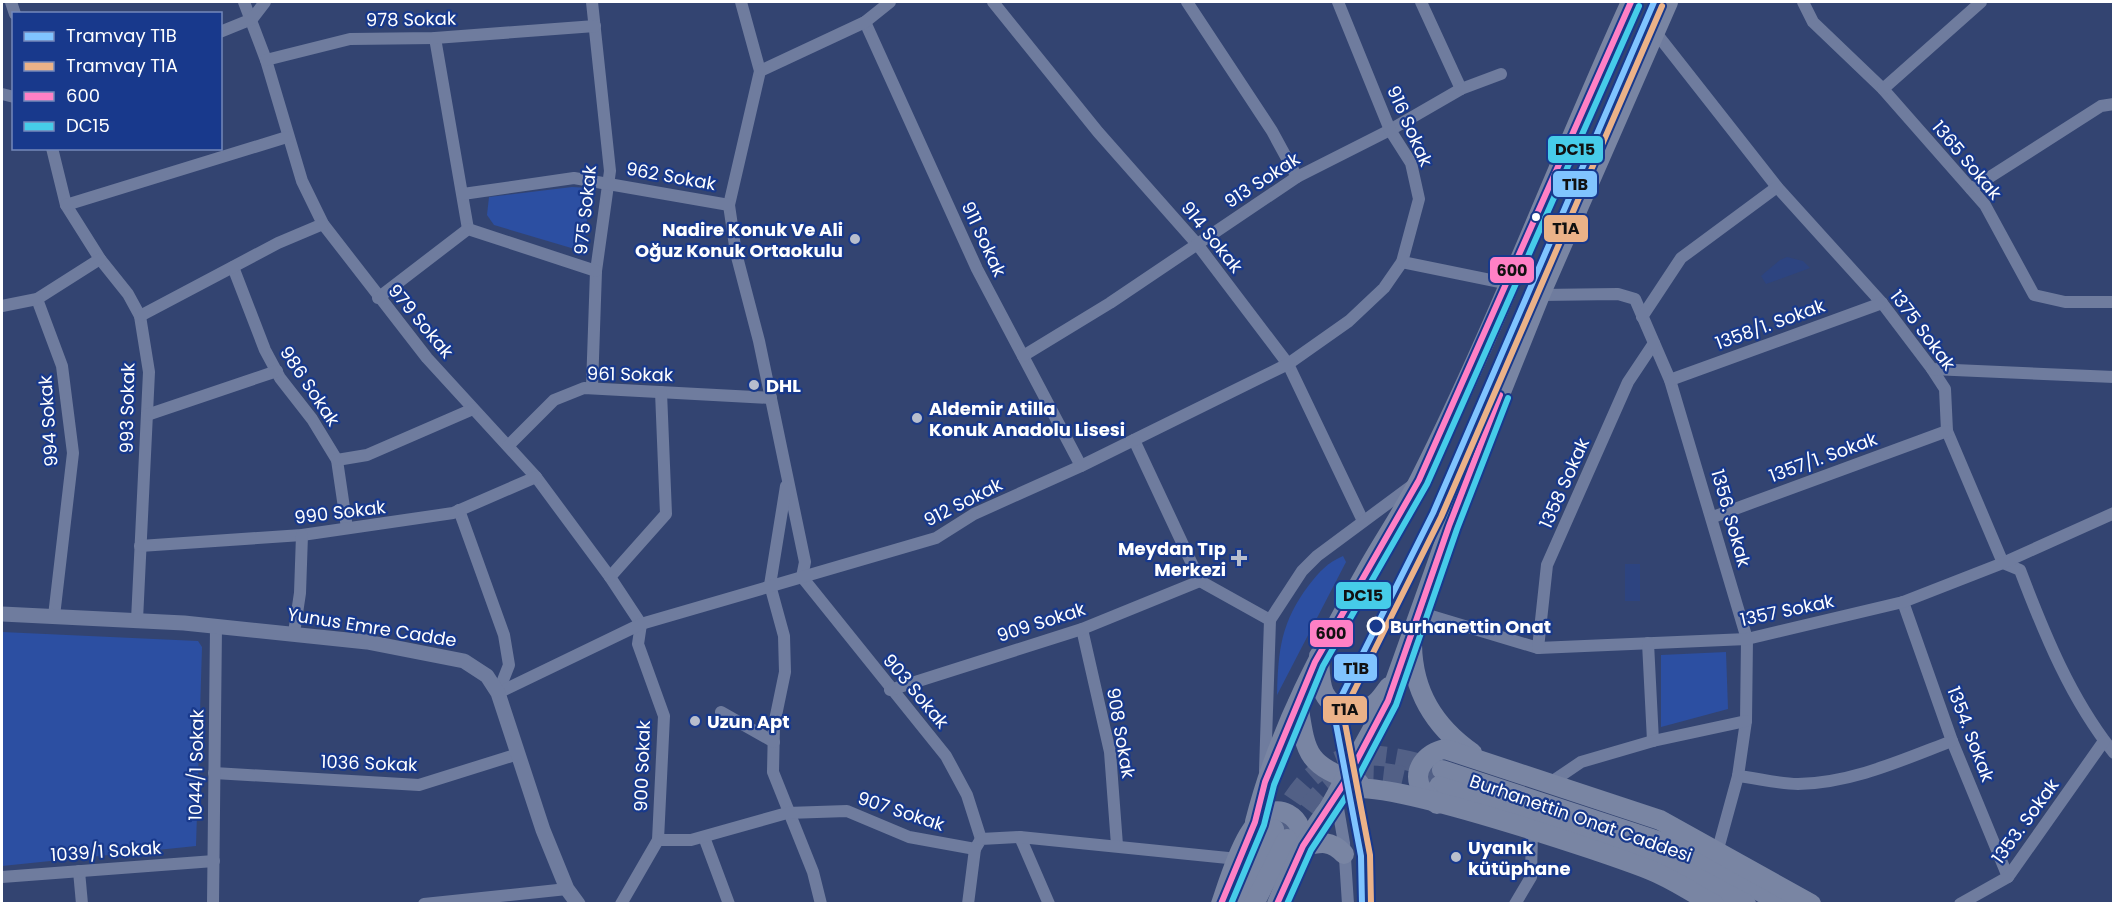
<svg xmlns="http://www.w3.org/2000/svg" width="2115" height="905" viewBox="0 0 2115 905" font-family="Poppins,sans-serif">
<rect width="100%" height="100%" fill="#334471"/>
<g fill="#2c4fa2">
<path d="M572 187 590 188 585 240 578 250 494 225 487 215 489 197Z"/>
<path d="M1343 556 1346 562 1277 695C1278 650 1281 622 1309 585 1320 571 1327 563 1343 556Z"/>
<path d="M2 632 198 641 202 647 196 846 2 866Z"/>
<path d="M1726 652 1728 709 1661 727V655Z"/>
</g>
<g fill="#2d4480">
<path d="M1787 257 1803 261 1810 268 1766 284 1761 276 1780 260Z"/>
<rect x="1625" y="564" width="15" height="37"/>
</g>
<g fill="none" stroke-linecap="round" stroke-linejoin="round">
<g stroke="#526086" stroke-width="20" stroke-dasharray="20 10" stroke-linecap="butt">
<path d="M1276 825C1286 810 1296 792 1309 779 1346 744 1393 755 1437 769"/>
<path d="M1290 834C1332 766 1358 762 1432 784"/>
</g>
<g stroke="#6f7c9e" stroke-width="12">
<path d="M11 2 15 14"/>
<path d="M244 2 266 60 302 181 323 224 427 358 536 477 610 577 641 624 638 644 664 716 658 840 621 904"/>
<path d="M592 2 610 171 596 271 592 387"/>
<path d="M741 2 760 71 729 205 736 253 759 341 805 562 802 577 946 756 967 795 981 839"/>
<path d="M993 2 1098 132 1197 244 1288 364 1363 521"/>
<path d="M1187 2 1272 131 1297 177"/>
<path d="M1421 2 1461 89"/>
<path d="M1803 2 1813 22 1883 89 1985 205 2034 295 2065 302H2114"/>
<path d="M865 22 977 269 1081 466"/>
<path d="M220 32 252 19 265 2"/>
<path d="M1656 33 1777 187 1882 303 1932 369 1945 389 1947 431 2003 563 2020 570C2044 633 2071 700 2114 753"/>
<path d="M435 38 468 229"/>
<path d="M266 60 350 39 435 38 595 26"/>
<path d="M760 71 865 22 890 2"/>
<path d="M1883 89 1981 2"/>
<path d="M2 94 14 97"/>
<path d="M52 148 66 205 100 259 128 294 140 316 149 372 137 620"/>
<path d="M1971 189 2101 106 2114 104"/>
<path d="M463 194 574 178 729 205"/>
<path d="M66 205 287 137"/>
<path d="M1402 262 1500 282 1505 285V291"/>
<path d="M233 267 265 350 280 378 312 419 337 460 347 528"/>
<path d="M1540 295 1618 294 1635 299 1670 380 1747 639 1746 721 1738 776 1718 849"/>
<path d="M378 298 468 229 596 271"/>
<path d="M37 299 62 366 73 453 54 616"/>
<path d="M2 306 37 299 100 259"/>
<path d="M140 316 278 243 323 224"/>
<path d="M1642 317 1681 258 1777 187"/>
<path d="M1023 356 1110 303 1297 177 1390 130 1461 89 1501 74"/>
<path d="M1932 369 2114 377"/>
<path d="M1670 380 1882 303"/>
<path d="M147 415 277 371"/>
<path d="M1134 440 1200 581 1270 620"/>
<path d="M508 446 554 400 584 388 771 398"/>
<path d="M337 460 367 455 473 409"/>
<path d="M786 486 770 585 784 636 785 672 774 725 773 772 813 872 821 904"/>
<path d="M459 510 504 635 509 665 498 693"/>
<path d="M1713 517 1947 431"/>
<path d="M140 546 302 535 453 513 536 477"/>
<path d="M610 577 666 514 661 392"/>
<path d="M1903 602 1952 741 2008 877"/>
<path d="M1418 612 1538 648 1747 639 1903 602 2003 563 2114 513"/>
<path d="M1082 629 1110 752 1117 845"/>
<path d="M294 633 300 593 302 535"/>
<path d="M1648 643 1653 741"/>
<path d="M1538 648 1547 565 1628 382 1654 343"/>
<path d="M890 690 1082 629 1200 581"/>
<path d="M498 693 641 624 936 538 974 514 1081 466 1288 364 1349 321 1384 288 1402 262 1419 199 1411 163 1390 130 1338 2"/>
<path d="M721 712 774 742"/>
<path d="M1265 771 1270 620 1302 571 1317 556 1414 484"/>
<path d="M214 773 419 785 518 754"/>
<path d="M1738 776C1757 778 1778 784 1798 784 1852 783 1902 760 1952 741"/>
<path d="M1547 785 1581 762 1653 741 1746 721"/>
<path d="M1336 797 1344 843 1348 904"/>
<path d="M704 837 729 904"/>
<path d="M1020 837 1049 904"/>
<path d="M658 840H691L787 813 847 811 909 837 975 849 981 839 1020 837 1238 859"/>
<path d="M79 871 82 904"/>
<path d="M2 877 214 861"/>
<path d="M213 904 216 627"/>
<path d="M424 904 567 889"/>
<path d="M968 904 975 849"/>
<path d="M1515 904 1531 877 1532 831"/>
<path d="M1960 904 2008 877 2104 741"/>
</g>
<path stroke="#6f7c9e" stroke-width="15" d="M2 614 184 623 367 642 464 661 487 676 498 693 543 830 567 889 578 904"/>
<g stroke="#7985a3" stroke-width="20">
<path d="M1412 645C1413 692 1434 726 1472 753"/>
<path d="M1319 656C1320 668 1319 682 1324 693 1333 711 1357 715 1373 705 1380 701 1384 693 1389 687"/>
<path d="M1298 703C1306 755 1306 765 1359 783"/>
<path d="M1442 770 1661 842 1723 870 1782 904"/>
<path d="M1439 786 1662 859 1746 904"/>
<path d="M1437 804C1432 799 1426 795 1423 791 1409 772 1427 752 1445 749L1660 820 1811 904"/>
<path d="M1323 819 1388 701 1478 449 1540 295 1668 2"/>
<path d="M1255 822C1278 730 1323 648 1370 565 1386 537 1405 509 1420 479 1498 324 1559 160 1631 2"/>
<path d="M1221 904C1230 879 1252 795 1288 814 1301 821 1302 833 1303 846 1321 842 1331 840 1344 854"/>
<path d="M1237 904 1256 859 1274 829"/>
<path d="M1254 904 1287 839"/>
<path d="M1277 904C1289 874 1321 805 1349 790 1377 775 1610 854 1650 870 1673 879 1692 893 1714 904"/>
</g>
<defs>
<g id="bus-1">
<path d="M1221 904 1255 822 1265 782 1315 662 1419 480 1631 2"/>
<path d="M1277 904 1303 846 1347 779 1388 701 1449 526 1500 395"/>
</g>
<g id="bus-2">
<path d="M1231 904 1264 825 1274 785 1323 666 1427 484 1639 6"/>
<path d="M1287 904 1311 850 1355 783 1396 705 1457 529 1508 398"/>
</g>
</defs>
<use href="#bus-1" stroke="#18398c" stroke-width="10"/>
<use href="#bus-2" stroke="#18398c" stroke-width="10"/>
<use href="#bus-1" stroke="#ff80c5" stroke-width="6"/>
<use href="#bus-2" stroke="#46cce9" stroke-width="6"/>
<defs>
<path id="tram-1" d="M1362 904 1361 856 1336 724V707L1433 513 1654 2"/>
<path id="tram-2" d="M1371 904 1370 855 1345 723V709L1441 517 1662 6"/>
</defs>
<use href="#tram-1" stroke="#18398c" stroke-width="10"/>
<use href="#tram-2" stroke="#18398c" stroke-width="10"/>
<use href="#tram-1" stroke="#80c4ff" stroke-width="6"/>
<use href="#tram-2" stroke="#ebb288" stroke-width="6"/>
</g>
<circle fill="#fff" stroke="#18398c" stroke-width="2" cx="1536" cy="217" r="5"/>
<g fill="#b8becd" stroke="#18398c" stroke-width="2">
<circle cx="855" cy="239" r="6"/>
<circle cx="754" cy="385" r="6"/>
<circle cx="917" cy="418" r="6"/>
<path d="M1236 549h6v6h6v6h-6v6h-6v-6h-6v-6h6z"/>
<circle cx="695" cy="721" r="6"/>
<circle cx="1456" cy="857" r="6"/>
</g>
<circle fill="#18398c" stroke="#fff" stroke-width="3" cx="1376" cy="626" r="8"/>
<g text-anchor="middle" dominant-baseline="central" stroke-width="4.5" stroke-linejoin="round" paint-order="stroke">
<g font-size="18" fill="#fff" stroke="#18398c">
<text transform="translate(411 19) rotate(-1)">978 Sokak</text>
<text transform="translate(1410 126) rotate(66)">916 Sokak</text>
<text transform="translate(1967 160) rotate(50)">1365 Sokak</text>
<text transform="translate(671 176) rotate(10)">962 Sokak</text>
<text transform="translate(1262 180) rotate(-33)">913 Sokak</text>
<text transform="translate(585 210) rotate(-84)">975 Sokak</text>
<text transform="translate(1212 237) rotate(51)">914 Sokak</text>
<text transform="translate(984 239) rotate(65)">911 Sokak</text>
<text transform="translate(421 321) rotate(50)">979 Sokak</text>
<text transform="translate(1770 324) rotate(-20)">1358/1. Sokak</text>
<text transform="translate(1923 330) rotate(53)">1375 Sokak</text>
<text transform="translate(630 374) rotate(1)">961 Sokak</text>
<text transform="translate(310 386) rotate(56)">986 Sokak</text>
<text transform="translate(127 408) rotate(-89)">993 Sokak</text>
<text transform="translate(48 421) rotate(-94)">994 Sokak</text>
<text transform="translate(1823 457) rotate(-20)">1357/1. Sokak</text>
<text transform="translate(1564 483) rotate(-66)">1358 Sokak</text>
<text transform="translate(963 502) rotate(-27)">912 Sokak</text>
<text transform="translate(340 512) rotate(-7)">990 Sokak</text>
<text transform="translate(1731 518) rotate(74)">1356. Sokak</text>
<text transform="translate(1787 610) rotate(-12)">1357 Sokak</text>
<text transform="translate(1041 622) rotate(-18)">909 Sokak</text>
<text transform="translate(372 627) rotate(9)">Yunus Emre Cadde</text>
<text transform="translate(916 691) rotate(50)">903 Sokak</text>
<text transform="translate(1121 733) rotate(80)">908 Sokak</text>
<text transform="translate(1971 734) rotate(69)">1354. Sokak</text>
<text transform="translate(369 763) rotate(2)">1036 Sokak</text>
<text transform="translate(196 765) rotate(-89)">1044/1 Sokak</text>
<text transform="translate(642 766) rotate(-88)">900 Sokak</text>
<text transform="translate(901 811) rotate(18)">907 Sokak</text>
<text transform="translate(1581 818) rotate(19)">Burhanettin Onat Caddesi</text>
<text transform="translate(2025 821) rotate(-54)">1353. Sokak</text>
<text transform="translate(106 851) rotate(-4)">1039/1 Sokak</text>
</g>
<g font-size="18" font-weight="bold" fill="#fff" stroke="#18398c" text-anchor="start">
<text x="843" y="229" text-anchor="end">Nadire Konuk Ve Ali<tspan x="843" dy="21">Oğuz Konuk Ortaokulu</tspan></text>
<text x="766" y="385">DHL</text>
<text x="929" y="408">Aldemir Atilla<tspan x="929" dy="21">Konuk Anadolu Lisesi</tspan></text>
<text x="1226" y="548" text-anchor="end">Meydan Tıp<tspan x="1226" dy="21">Merkezi</tspan></text>
<text x="707" y="721">Uzun Apt</text>
<text x="1468" y="847">Uyanık<tspan x="1468" dy="21">kütüphane</tspan></text>
</g>
<g font-size="18" font-weight="bold" fill="#fff" stroke="#18398c" text-anchor="start">
<text x="1390" y="626">Burhanettin Onat</text>
</g>
</g>
<g stroke="#18398c" stroke-width="2">
<rect x="1547" y="135" width="57" height="29" rx="6" fill="#46cce9"/>
<rect x="1552" y="170" width="46" height="28" rx="6" fill="#80c4ff"/>
<rect x="1543" y="214" width="46" height="29" rx="6" fill="#ebb288"/>
<rect x="1489" y="256" width="46" height="28" rx="6" fill="#ff80c5"/>
<rect x="1335" y="581" width="57" height="29" rx="6" fill="#46cce9"/>
<rect x="1309" y="619" width="45" height="29" rx="6" fill="#ff80c5"/>
<rect x="1333" y="653" width="45" height="29" rx="6" fill="#80c4ff"/>
<rect x="1322" y="695" width="46" height="29" rx="6" fill="#ebb288"/>
</g>
<g font-size="16" text-anchor="middle" font-weight="bold" fill="#111">
<text x="1575" y="155">DC15</text>
<text x="1575" y="190">T1B</text>
<text x="1566" y="234">T1A</text>
<text x="1512" y="276">600</text>
<text x="1363" y="601">DC15</text>
<text x="1331" y="639">600</text>
<text x="1356" y="674">T1B</text>
<text x="1345" y="715">T1A</text>
</g>
<rect width="2115" height="905" fill="none" stroke="#ffffff" stroke-width="6"/>
<rect x="12" y="12" width="210" height="138" fill="#18398c" stroke="#7488ba" stroke-width="1.5"/>
<rect x="24" y="32" width="30" height="9" fill="#80c4ff" stroke="#7488ba" stroke-width="1.5"/>
<text x="66" y="42" font-size="18" fill="#ffffff">Tramvay T1B</text>
<rect x="24" y="62" width="30" height="9" fill="#ebb288" stroke="#7488ba" stroke-width="1.5"/>
<text x="66" y="72" font-size="18" fill="#ffffff">Tramvay T1A</text>
<rect x="24" y="92" width="30" height="9" fill="#ff80c5" stroke="#7488ba" stroke-width="1.5"/>
<text x="66" y="102" font-size="18" fill="#ffffff">600</text>
<rect x="24" y="122" width="30" height="9" fill="#46cce9" stroke="#7488ba" stroke-width="1.5"/>
<text x="66" y="132" font-size="18" fill="#ffffff">DC15</text>
</svg>
